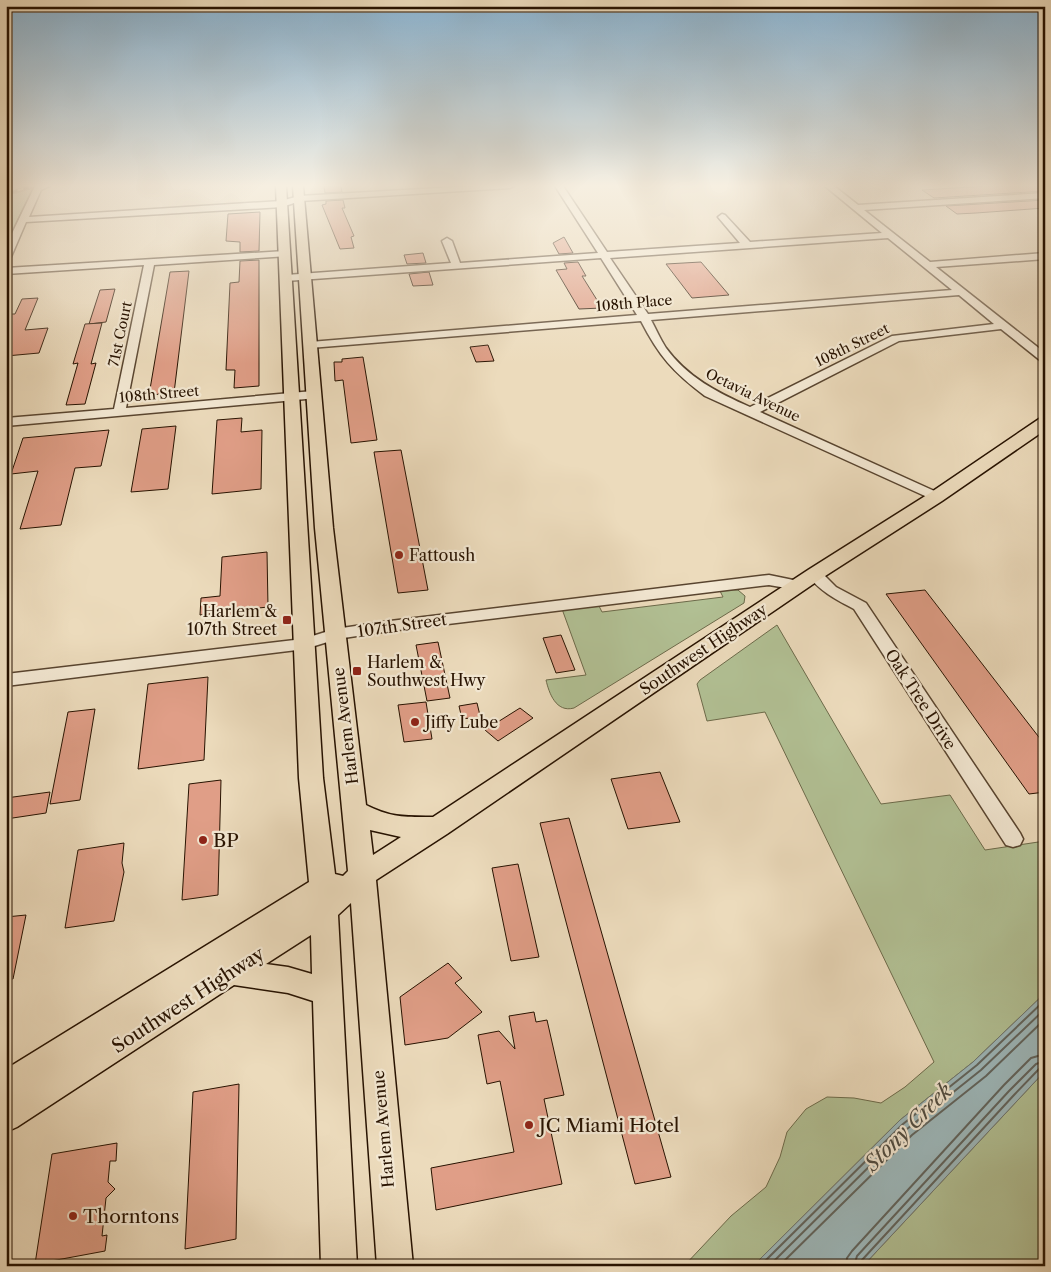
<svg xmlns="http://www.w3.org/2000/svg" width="1051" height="1272" viewBox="0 0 1051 1272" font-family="'Libre Caslon Text',serif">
<rect width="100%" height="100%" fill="#ecdbbc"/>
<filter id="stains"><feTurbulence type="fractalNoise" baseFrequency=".004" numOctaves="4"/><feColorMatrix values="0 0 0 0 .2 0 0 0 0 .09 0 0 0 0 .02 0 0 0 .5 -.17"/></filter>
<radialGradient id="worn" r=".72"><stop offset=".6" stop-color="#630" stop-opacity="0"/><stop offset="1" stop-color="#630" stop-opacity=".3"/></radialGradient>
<g fill="#b2c195" stroke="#6c6a4a">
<path d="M40 186 31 192 6 244V196Z"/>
<path d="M719 589 738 590 745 596 744 603 574 708C556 713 549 693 546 680L586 675 562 609 598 604 602 612 723 597Z"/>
<path d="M777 625 881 804 950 795 985 850 1045 841V993L973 1062 900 1120 753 1266H684L731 1216 766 1187 780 1157 787 1132 806 1109 827 1097 854 1098 881 1103 905 1087 934 1062 765 712 707 721 697 684 700 680Z"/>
<path d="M1045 1071V1266H863Z"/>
</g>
<path fill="#9db8bb" stroke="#6e7670" d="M1045 993V1071L863 1266H753L900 1120 973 1062Z"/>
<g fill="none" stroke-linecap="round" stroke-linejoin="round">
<g stroke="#62655e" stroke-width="2">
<path d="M760 1266 903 1124 977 1065 1045 1000"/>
<path d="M769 1266 907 1129 981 1070 1045 1009"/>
<path d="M779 1266 912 1135 986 1076 1045 1019"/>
<path d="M846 1266 847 1258 852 1251 1004 1085 1031 1058 1045 1054"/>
<path d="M854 1266 857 1256 1009 1091 1036 1064 1045 1061"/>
<path d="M860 1266 862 1260 1014 1095 1039 1069 1045 1068"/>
</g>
</g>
<g fill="#e09e87" stroke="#271200">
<path d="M324 186H341L342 192 325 193Z"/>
<path d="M987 186H1045V191L934 198 922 190Z"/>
<path d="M343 200 345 208H342L354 236 351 237 354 248 340 249 322 205 326 204V201Z"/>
<path d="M1045 200V208L976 213 957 214 946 206Z"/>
<path d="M260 212 259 251 240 252V242L226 241 228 214Z"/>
<path d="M564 237 573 253 559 254 553 243Z"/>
<path d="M423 253 426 263 407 264 404 255Z"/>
<path d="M259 260V386L234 388 235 370H226L230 283 239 282 240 261Z"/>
<path d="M578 262 586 276H582L602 308 579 309 556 270 567 269 564 263Z"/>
<path d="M701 262 729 295 692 298 666 264Z"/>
<path d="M189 271 174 393 149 395 170 272Z"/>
<path d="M429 272 433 285 413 286 409 274Z"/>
<path d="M115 289 106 322 89 324 100 290Z"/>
<path d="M38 298 25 330 48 328 39 353 6 356V328L12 314H15L22 299Z"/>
<path d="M102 323 91 364 96 363 85 404 66 405 78 363 73 364 85 324Z"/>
<path d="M488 345 494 361 476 362 470 347Z"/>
<path d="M363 357 377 440 351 443 343 380 335 381 334 362H342V359Z"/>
<path d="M242 418 241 432 262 430 261 489 212 494 217 420Z"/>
<path d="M176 426 168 489 131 492 142 429Z"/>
<path d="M109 430 101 466 75 468 61 525 20 529 38 471 11 474 23 438Z"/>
<path d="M401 450 428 590 398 593 374 452Z"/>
<path d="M267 552 268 607 249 609V614L229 616 230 612 200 615 201 598 220 596 222 557Z"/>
<path d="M925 590 1045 745V792L1029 794 886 594Z"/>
<path d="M561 635 575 670 556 673 543 638Z"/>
<path d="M438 642 450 698 427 701 416 645Z"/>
<path d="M208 677 204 760 138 769 148 684Z"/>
<path d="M426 702 432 739 404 742 398 705Z"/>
<path d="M477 703 483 728 470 718 462 719 459 706Z"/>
<path d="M520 708 533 718 498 741 485 730Z"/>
<path d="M95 709 80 800 50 804 68 712Z"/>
<path d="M660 772 680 822 628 829 611 779Z"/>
<path d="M221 780 218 895 182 900 189 784Z"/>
<path d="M50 792 46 813 6 819V798Z"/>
<path d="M569 818 671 1177 635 1184 540 823Z"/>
<path d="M124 843 122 863 124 872 114 921 65 928 78 850Z"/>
<path d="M518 864 539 957 511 961 492 868Z"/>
<path d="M26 915 13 979H6V917Z"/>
<path d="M448 963 462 978 455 983 482 1012 448 1038 405 1045 400 997Z"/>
<path d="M534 1012 536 1022 547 1020 564 1095 544 1099 562 1184 436 1210 431 1168 514 1152 500 1081 487 1084 478 1035 499 1031 515 1049 509 1016Z"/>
<path d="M239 1084 236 1239 185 1249 193 1092Z"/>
<path d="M117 1143 116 1161H110L108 1182 115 1189 106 1198 102 1236 107 1235 105 1251 35 1264 52 1154Z"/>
</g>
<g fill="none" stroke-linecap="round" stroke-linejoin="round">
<defs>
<g id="minor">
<path d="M35 186H50L41 190 29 217 281 201 299 196 474 186H514L510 188 300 201 282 207 26 222 11 257 6 260V246Z"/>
<path d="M555 186H563L607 252 740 243 718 217 722 214 725 215 750 242 882 233 825 186H834L858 205 1045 193V198L864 210 930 262 1045 253V259L936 267 1045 353V362L1041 361 1001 329 899 341 760 412 941 494 943 497 941 500 936 501 705 396C673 372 659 356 641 321L310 348 304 345 310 342 637 315 601 258 286 281 281 278 286 275 451 263 442 241 447 238 452 241 460 263 598 253ZM888 238 952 290 648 314 610 258ZM959 295 994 324 892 336 750 407C718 393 687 377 666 348 660 339 656 329 651 320Z"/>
<path d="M285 251 288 252V256L154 265 126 408 313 391 317 392 319 395 317 398 6 426V418L114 409 144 265 6 274V268Z"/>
<path d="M815 569 820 571 836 587 866 603 1020 833 1023 839 1020 845 1013 847 1006 845 854 609C837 600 819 591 807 574L810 571Z"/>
<path d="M769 575 803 582 806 585 803 588 798 590 769 585 390 631 337 639 305 649 6 686V674L303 639 335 629 390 621Z"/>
</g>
<path id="major" d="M276 186H286L323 778 335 874 343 876 348 871 315 528 293 186H303L333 528 366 805C392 818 405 817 433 817L808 570 930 493 1039 419 1045 417V430L942 501 822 578 447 834 376 880 413 1266H377L351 903 338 915 357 1266H321L313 1001 288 993 234 985 17 1127 6 1132V1069L309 882 299 778ZM370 830 401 837 373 855ZM311 935 312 974 288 967 266 964Z"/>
</defs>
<use href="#minor" stroke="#58442f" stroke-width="3"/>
<use href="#major" stroke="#271200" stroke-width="3"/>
<use href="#minor" fill="#f3e8d3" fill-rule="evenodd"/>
<use href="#major" fill="#ecdbbc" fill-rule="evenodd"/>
<defs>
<path id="rail" d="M6 194 32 186"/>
</defs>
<use href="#rail" stroke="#271200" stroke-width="3"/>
<use href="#rail" stroke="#f3e8d3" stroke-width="2" stroke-dasharray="6" stroke-linecap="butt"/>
</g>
<linearGradient id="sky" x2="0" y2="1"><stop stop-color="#8ab6d6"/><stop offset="0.51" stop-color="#f6efe1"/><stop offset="1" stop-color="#f6efe1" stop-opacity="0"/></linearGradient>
<rect width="1051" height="364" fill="url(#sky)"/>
<g fill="#8f2418" stroke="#f3e8d3" stroke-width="2">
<circle cx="399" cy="555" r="5"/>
<rect x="282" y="615" width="10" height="10" rx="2.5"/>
<rect x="352" y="666" width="10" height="10" rx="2.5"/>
<circle cx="415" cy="722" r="5"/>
<circle cx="203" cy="840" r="5"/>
<circle cx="529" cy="1125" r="5"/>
<circle cx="73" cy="1216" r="5"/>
</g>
<g text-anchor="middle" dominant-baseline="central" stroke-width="4.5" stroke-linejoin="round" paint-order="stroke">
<g font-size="14" fill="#271200" stroke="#f3e8d3">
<text transform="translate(634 303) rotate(-5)">108th Place</text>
<text transform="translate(120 334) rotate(-78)">71st Court</text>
<text transform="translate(852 345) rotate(-26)">108th Street</text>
<text transform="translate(159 394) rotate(-5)">108th Street</text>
<text transform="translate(753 395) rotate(26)">Octavia Avenue</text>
</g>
<g font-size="16" fill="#271200" stroke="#f3e8d3" text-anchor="start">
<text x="409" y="555">Fattoush</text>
<text x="277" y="611" text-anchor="end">Harlem &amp;<tspan x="277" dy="18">107th Street</tspan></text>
<text x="367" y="662">Harlem &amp;<tspan x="367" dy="18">Southwest Hwy</tspan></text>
<text x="425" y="722">Jiffy Lube</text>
</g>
<g font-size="16" fill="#271200" stroke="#f3e8d3">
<text transform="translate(402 625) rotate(-8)">107th Street</text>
<text transform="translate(703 649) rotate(-34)">Southwest Highway</text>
<text transform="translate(921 699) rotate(57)">Oak Tree Drive</text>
<text transform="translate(345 726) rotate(-97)">Harlem Avenue</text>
<text transform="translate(383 1129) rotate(-95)">Harlem Avenue</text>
</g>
<g font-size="19" fill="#271200" stroke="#f3e8d3" text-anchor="start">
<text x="213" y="840">BP</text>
<text x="539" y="1125">JC Miami Hotel</text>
<text x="83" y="1216">Thorntons</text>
</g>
<g font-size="19" fill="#271200" stroke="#f3e8d3">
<text transform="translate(188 1000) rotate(-33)">Southwest Highway</text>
</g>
<g font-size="21" font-style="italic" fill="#504c41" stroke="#f3e8d3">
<text transform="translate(908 1127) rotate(-45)">Stony Creek</text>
</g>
</g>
<rect width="1051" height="1272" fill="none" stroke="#ecdbbc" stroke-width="25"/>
<rect x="8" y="8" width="1036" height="1257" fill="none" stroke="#271200" stroke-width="2.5"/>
<rect x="12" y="12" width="1026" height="1247" fill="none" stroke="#271200"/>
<rect width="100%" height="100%" filter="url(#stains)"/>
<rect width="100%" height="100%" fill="url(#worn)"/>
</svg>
